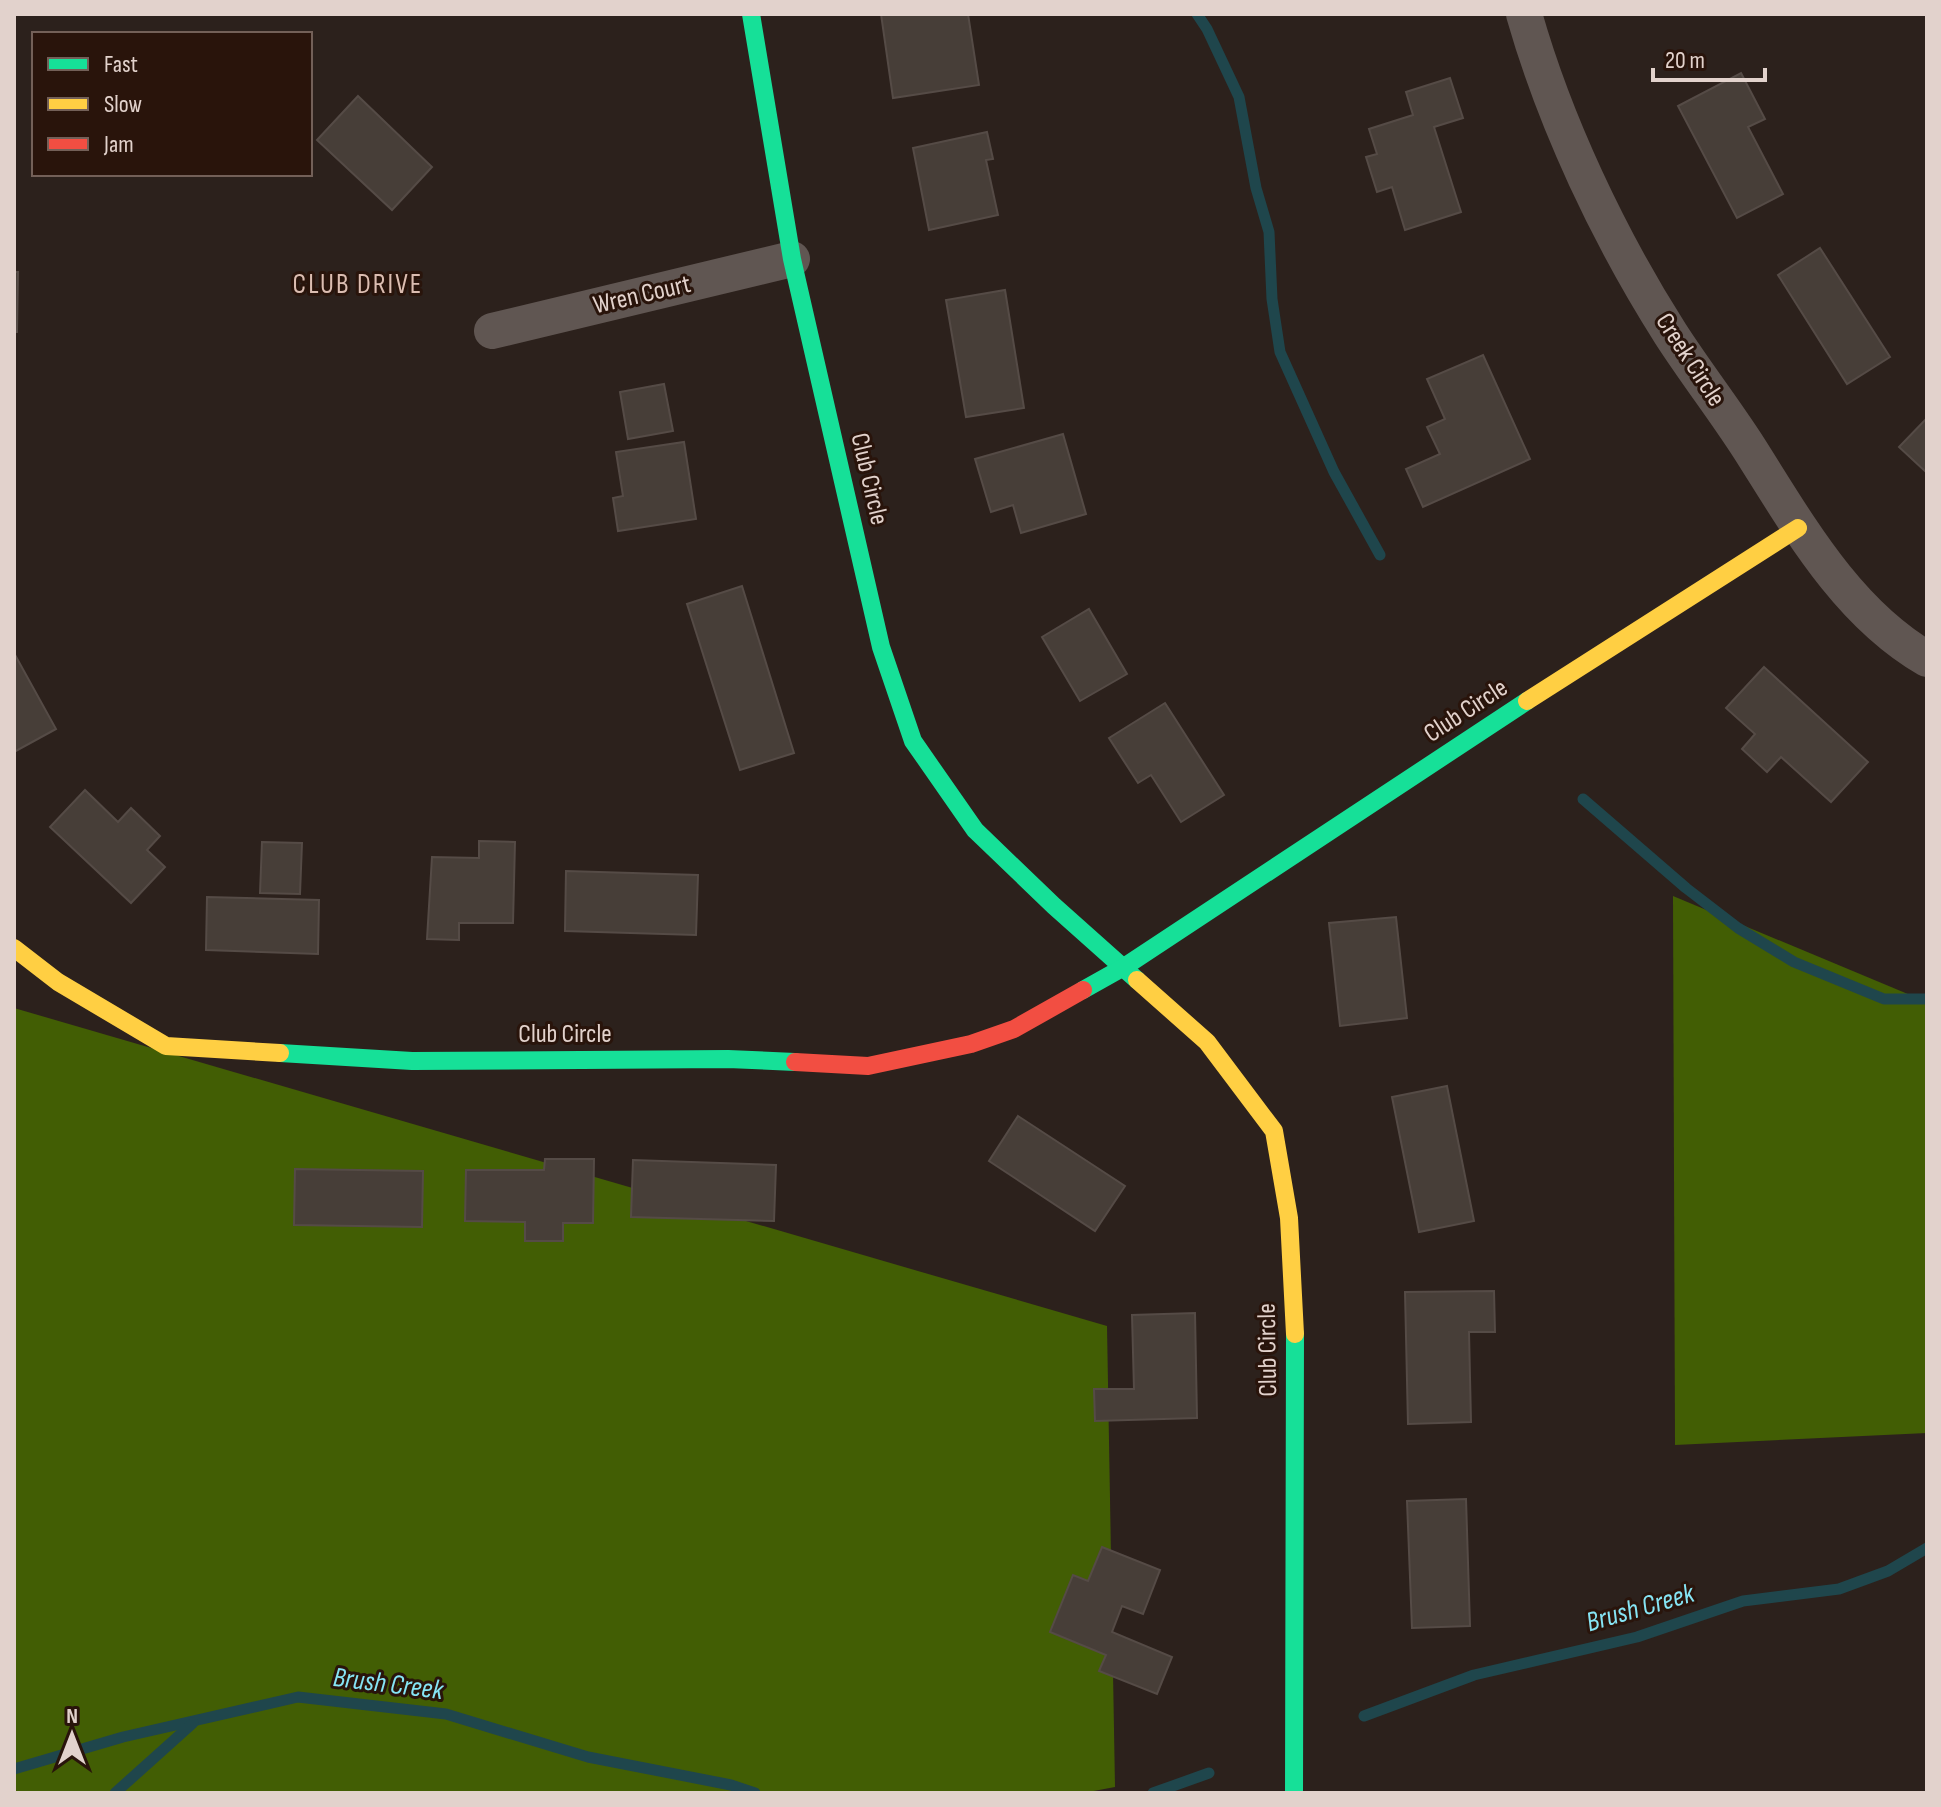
<svg xmlns="http://www.w3.org/2000/svg" width="1941" height="1807" viewBox="0 0 1941 1807" font-family="'Sofia Sans Condensed',sans-serif">
<rect width="100%" height="100%" fill="#2c211c"/>
<g fill="#425e04">
<path d="M1673 896 1927 1002V1433L1675 1445Z"/>
<path d="M14 1008 1107 1326 1115 1787 1083 1793H14Z"/>
</g>
<g fill="none" stroke-linecap="round" stroke-linejoin="round">
<g stroke="#1f464c" stroke-width="11">
<path d="M1197 14 1207 29 1239 97 1256 188 1269 232 1272 299 1280 352 1334 472 1380 555"/>
<path d="M1583 799 1686 888 1738 928 1794 962 1884 999H1927"/>
<path d="M1364 1716 1474 1675 1637 1637 1743 1601 1839 1589 1888 1571 1927 1548"/>
<path d="M14 1769 123 1737 298 1697 446 1714 588 1757 731 1785 755 1793"/>
<path d="M115 1793 193 1723"/>
<path d="M1153 1793 1209 1773"/>
</g>
</g>
<g fill="#473e38" stroke="#554b46" stroke-width="2">
<path d="M881 14H968L979 85 893 98Z"/>
<path d="M1741 73 1765 119 1748 127 1783 194 1737 218 1678 106Z"/>
<path d="M1450 78 1463 118 1434 127 1461 212 1405 230 1392 187 1377 192 1366 157 1377 154 1369 129 1413 115 1406 92Z"/>
<path d="M358 96 432 167 392 210 317 140Z"/>
<path d="M987 132 993 159 986 160 998 215 929 230 913 148Z"/>
<path d="M1820 248 1890 357 1847 384 1778 275Z"/>
<path d="M14 272H18L17 332H14Z"/>
<path d="M1005 290 1024 408 966 417 946 300Z"/>
<path d="M1483 355 1530 459 1423 507 1406 469 1440 454 1427 427 1445 419 1427 379Z"/>
<path d="M664 384 673 431 628 439 620 392Z"/>
<path d="M1927 418V473L1899 447Z"/>
<path d="M1063 434 1086 514 1021 533 1013 505 991 512 975 459Z"/>
<path d="M684 442 696 519 618 531 613 498 623 496 616 452Z"/>
<path d="M742 586 794 753 740 770 687 604Z"/>
<path d="M1089 609 1127 674 1080 701 1042 637Z"/>
<path d="M14 653 56 729 14 752Z"/>
<path d="M1764 667 1868 762 1831 802 1781 757 1767 772 1742 749 1755 734 1726 708Z"/>
<path d="M1165 703 1224 795 1181 822 1151 775 1138 783 1109 738Z"/>
<path d="M85 790 118 822 131 808 160 836 147 850 165 867 131 903 50 827Z"/>
<path d="M479 841 515 842 513 923H459V940L427 939 432 857 479 858Z"/>
<path d="M262 842 302 843 300 894 260 893Z"/>
<path d="M566 871 698 875 696 935 565 931Z"/>
<path d="M207 897 319 900 318 954 206 950Z"/>
<path d="M1396 917 1407 1018 1340 1026 1329 923Z"/>
<path d="M1447 1086 1474 1221 1419 1232 1392 1097Z"/>
<path d="M1018 1116 1125 1186 1095 1231 989 1161Z"/>
<path d="M545 1159H594L593 1223H563V1241H525V1222L465 1221 466 1170H544Z"/>
<path d="M633 1160 776 1165 774 1221 631 1217Z"/>
<path d="M295 1169 423 1171 422 1227 294 1225Z"/>
<path d="M1494 1291 1495 1332H1469L1471 1422 1408 1424 1405 1292Z"/>
<path d="M1195 1313 1197 1418 1095 1421 1094 1389H1134L1132 1315Z"/>
<path d="M1466 1499 1470 1626 1412 1628 1407 1501Z"/>
<path d="M1102 1547 1160 1570 1143 1614 1122 1606 1112 1632 1172 1657 1157 1694 1099 1671 1106 1655 1050 1632 1073 1575 1088 1581Z"/>
</g>
<g fill="none" stroke-linecap="round" stroke-linejoin="round">
<g stroke="#605652" stroke-width="36">
<path d="M1524 14C1555 123 1609 237 1670 333 1695 372 1724 409 1749 448 1798 525 1846 612 1927 659"/>
<path d="M492 331 792 259"/>
</g>
<g stroke="#16e098" stroke-width="18">
<path d="M751 14 792 259 881 647 913 741 975 830 1054 906 1137 980"/>
<path d="M1083 990 1124 967 1527 701"/>
<path d="M280 1053 412 1061 728 1059 795 1062"/>
<path d="M1294 1793 1295 1334"/>
</g>
<g stroke="#ffcf43" stroke-width="18">
<path d="M1527 701 1798 528"/>
<path d="M14 948 58 982 166 1046 280 1053"/>
<path d="M1137 980 1207 1042 1274 1131 1289 1218 1295 1334"/>
</g>
<path stroke="#f24e42" stroke-width="18" d="M795 1062 868 1066 971 1044 1014 1029 1083 990"/>
</g>
<g text-anchor="middle" dominant-baseline="central" stroke-width="6" stroke-linejoin="round" paint-order="stroke">
<g font-size="26" fill="#e2d2cc" stroke="#29140b">
<text transform="translate(642 295) rotate(-13)">Wren Court</text>
<text transform="translate(1690 360) rotate(57)">Creek Circle</text>
<text transform="translate(869 479) rotate(77)">Club Circle</text>
<text transform="translate(1466 711) rotate(-33)">Club Circle</text>
<text x="565" y="1034">Club Circle</text>
<text transform="translate(1268 1350) rotate(-91)">Club Circle</text>
</g>
<g font-size="28" letter-spacing="2" fill="#dbbdb1" stroke="#29140b">
<text x="358" y="284">CLUB DRIVE</text>
</g>
<g font-size="28" font-style="italic" fill="#86e5f5" stroke="#29140b">
<text transform="translate(1640 1608) rotate(-16)">Brush Creek</text>
<text transform="translate(388 1684) rotate(7)">Brush Creek</text>
</g>
</g>
<rect width="1941" height="1807" fill="none" stroke="#e2d2cc" stroke-width="32"/>
<rect x="32" y="32" width="280" height="144" fill="#29140b" stroke="#736058" stroke-width="2"/>
<rect x="48" y="58" width="40" height="12" fill="#16e098" stroke="#736058" stroke-width="2"/>
<text x="104" y="72" font-size="24" fill="#e2d2cc">Fast</text>
<rect x="48" y="98" width="40" height="12" fill="#ffcf43" stroke="#736058" stroke-width="2"/>
<text x="104" y="112" font-size="24" fill="#e2d2cc">Slow</text>
<rect x="48" y="138" width="40" height="12" fill="#f24e42" stroke="#736058" stroke-width="2"/>
<text x="104" y="152" font-size="24" fill="#e2d2cc">Jam</text>
<g transform="translate(72 1735)" stroke="#29140b" stroke-width="6" paint-order="stroke">
<path d="M0-6L14 30L0 20L-14 30Z" fill="#e2d2cc"/>
<text y="-12" font-size="22" font-weight="bold" text-anchor="middle" fill="#e2d2cc">N</text>
</g>
<path d="M1653 68v12h112v-12" fill="none" stroke="#e2d2cc" stroke-width="4"/>
<text x="1665" y="68" font-size="24" fill="#e2d2cc" stroke="#29140b" stroke-width="6" paint-order="stroke">20 m</text>
</svg>
